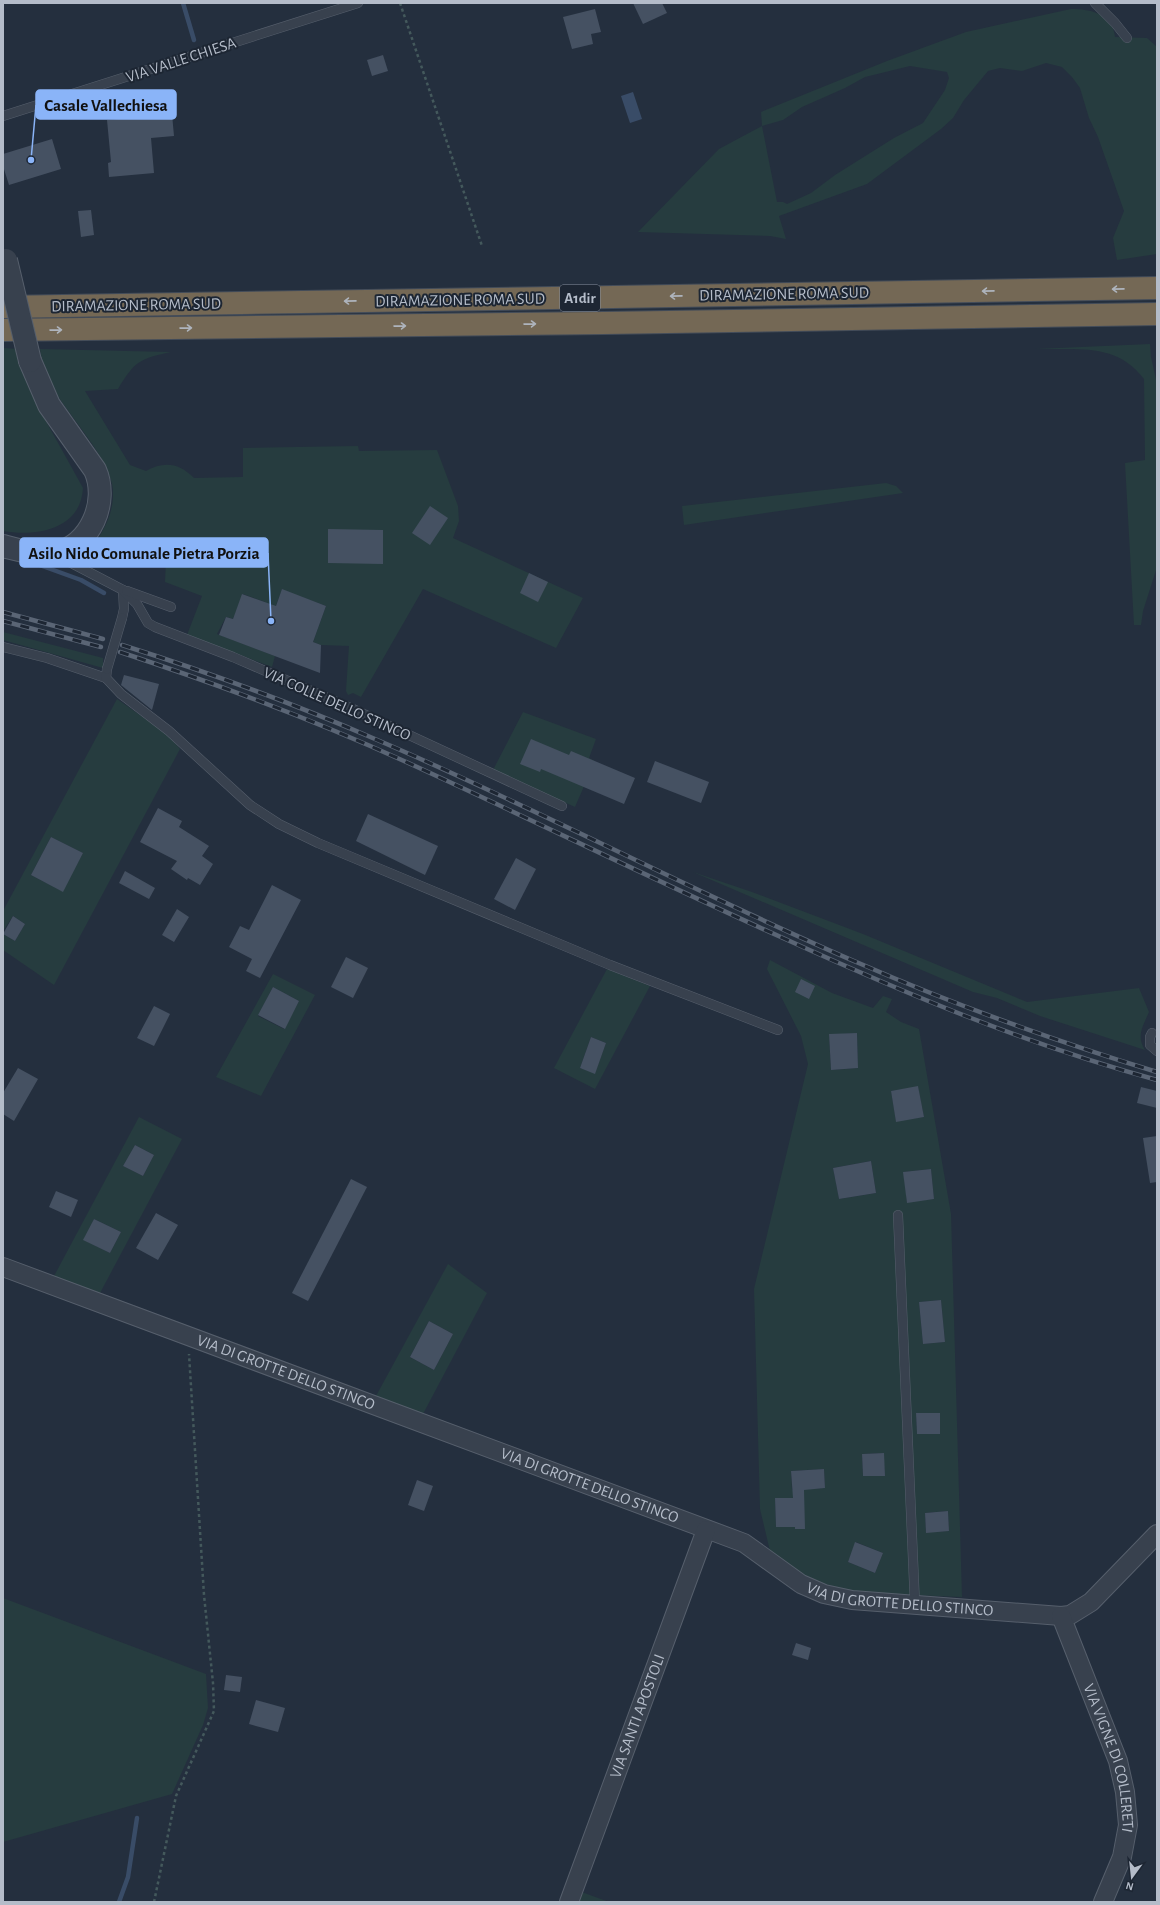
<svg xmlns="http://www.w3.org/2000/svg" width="1160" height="1905" viewBox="0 0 1160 1905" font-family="'Alegreya Sans',sans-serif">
<rect width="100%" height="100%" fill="#242f3e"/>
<g fill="#263c3f" fill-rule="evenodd">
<path d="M1071 9C1091 9 1113 14 1115 37L1147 38 1157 47V254L1117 260 1113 238 1124 211 1098 137 1089 118 1080 88 1072 77 1062 67 1046 63 1022 71 1000 68 988 71 964 100 953 118 941 129 867 184 779 216 786 239 770 236 638 232 719 149 762 126 761 112 887 61 966 32ZM910 66 947 72 949 78 945 90 923 123 894 138 835 175 811 193 787 204 783 202H777L762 126 783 120 802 107 845 88 865 77Z"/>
<path d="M1150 344 1151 357 1157 384V567L1143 611 1141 625H1134L1125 463 1145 460 1144 379C1117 342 1076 350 1035 349Z"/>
<path d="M3 348 18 349 27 384 37 405 83 488C81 529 37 537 3 531Z"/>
<path d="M40 349 171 352C139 359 135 361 118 389L85 391 130 465 146 471C164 461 179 463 194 478L243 477V448L358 446 359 451 437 450 458 506 459 521 453 538 583 598 556 648 423 589 361 697 353 693 348 695 346 691 349 646 321 645 313 642 326 606 282 590 272 615 265 602 243 594 233 619 226 617 217 634 275 656 272 667 187 635 202 596 165 582 166 560 126 548 118 544C102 547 98 567 78 558L80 554C91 549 99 539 104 528 111 516 115 498 112 484 103 449 67 415 50 383 44 372 42 361 40 349Z"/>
<path d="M886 483 896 486 903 493 684 525 682 506Z"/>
<path d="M3 632 103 658V668L3 640Z"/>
<path d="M117 699 167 734 180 749 54 985 3 950V934L15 941 25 924 13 916 3 931V911ZM51 837 83 853 62 891 31 875Z"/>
<path d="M523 712 596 739 589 758 595 761 575 807 493 770Z"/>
<path d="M693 872 752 892 863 934 1027 1002 1139 988 1149 1012C1143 1026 1136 1036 1145 1050L1040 1016 997 998 973 992Z"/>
<path d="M770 960 832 993 873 1008 883 996 892 999 886 1012 901 1022 919 1029 951 1214 962 1597 861 1593 835 1587 809 1579 770 1551 760 1509 754 1289 808 1064 801 1036 767 969ZM857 1033 858 1068 831 1070 829 1035ZM918 1087 924 1117 896 1121 891 1091ZM871 1161 876 1193 839 1199 833 1168ZM931 1169 934 1199 907 1202 904 1172ZM941 1300 945 1342 923 1344 919 1302ZM916 1413H939L940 1433 917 1434ZM883 1453 885 1476H863L862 1454ZM824 1469 825 1488 792 1490 791 1471ZM775 1499 804 1527H776ZM948 1511 949 1531 926 1532 925 1513ZM856 1542 883 1553 875 1573 848 1562Z"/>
<path d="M607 969 650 986 595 1089 554 1068ZM591 1037 606 1043 595 1073 580 1068Z"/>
<path d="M273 974 315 995 261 1096 216 1077ZM273 987 299 1001 284 1029 258 1016Z"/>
<path d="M139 1117 182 1139 99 1295 53 1278ZM135 1145 154 1155 143 1176 123 1166ZM94 1219 121 1232 110 1253 84 1240Z"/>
<path d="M448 1264 487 1293 423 1414 376 1396ZM429 1321 453 1334 434 1370 410 1357Z"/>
<path d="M3 1598 206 1674 208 1708 203 1725 172 1794 3 1842Z"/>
<path d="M579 1891 609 1902H575Z"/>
</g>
<path fill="#394c67" d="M633 92 642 119 630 123 621 96Z"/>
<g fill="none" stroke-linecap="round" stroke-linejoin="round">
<g stroke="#394c67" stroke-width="4.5">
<path d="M183 3 194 40"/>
<path d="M34 563 81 580 104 593"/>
<path d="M119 1902 128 1877 137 1818"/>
</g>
</g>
<g fill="#455162">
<path d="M633 3H662L667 13 643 24Z"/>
<path d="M595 9 601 32 591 34 593 44 572 49 563 17Z"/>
<path d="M383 55 388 71 372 76 367 60Z"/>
<path d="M172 114 174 136 151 138 154 173 109 177 108 163 111 162 107 120Z"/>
<path d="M52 139 61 169 9 185 3 166V154Z"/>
<path d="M91 210 94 235 81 237 78 211Z"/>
<path d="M430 506 448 518 430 545 412 533Z"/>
<path d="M328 529 383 530V564L328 563Z"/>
<path d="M529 573 548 582 538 602 520 593Z"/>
<path d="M282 589 326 606 313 642 321 645 320 673 219 635 226 617 233 619 242 594 276 606Z"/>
<path d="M124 675 159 684 152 710 121 685Z"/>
<path d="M531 739 569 755 571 751 635 778 624 804 541 769 540 772 520 764Z"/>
<path d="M655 761 709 782 701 803 647 782Z"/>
<path d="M158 808 182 821 179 827 209 846 202 856 213 864 200 885 188 878 187 880 171 869 177 861 140 842Z"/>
<path d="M368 814 438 846 425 875 356 841Z"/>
<path d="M51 837 83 853 63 892 31 875Z"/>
<path d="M516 858 536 869 515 910 494 899Z"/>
<path d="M125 871 155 888 149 899 119 883Z"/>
<path d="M272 885 301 900 260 978 246 971 252 959 229 947 240 926 249 930Z"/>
<path d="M177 909 189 917 174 942 162 935Z"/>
<path d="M13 916 25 924 15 941 3 934Z"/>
<path d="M346 957 368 968 353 998 331 987Z"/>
<path d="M801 979 815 986 809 999 795 992Z"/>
<path d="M273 987 299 1001 285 1029 258 1015Z"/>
<path d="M154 1006 170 1014 154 1046 137 1038Z"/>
<path d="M857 1033 858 1068 831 1070 829 1034Z"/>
<path d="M591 1037 606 1043 595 1074 580 1068Z"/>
<path d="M18 1068 38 1079 14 1121 3 1114V1093Z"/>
<path d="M918 1086 924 1117 896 1122 891 1091Z"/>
<path d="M1141 1087 1157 1091V1108L1137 1103Z"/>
<path d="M1157 1136V1182L1150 1183 1143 1138Z"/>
<path d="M135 1145 154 1155 143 1176 123 1166Z"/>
<path d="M871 1161 876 1193 839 1199 833 1168Z"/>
<path d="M931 1169 934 1199 907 1203 903 1172Z"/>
<path d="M351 1179 367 1187 308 1301 292 1293Z"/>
<path d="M56 1191 78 1200 71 1217 49 1207Z"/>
<path d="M156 1213 178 1225 158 1260 136 1248Z"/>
<path d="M94 1219 121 1232 110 1253 83 1240Z"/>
<path d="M941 1300 945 1342 923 1344 919 1302Z"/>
<path d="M429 1321 453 1334 434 1370 410 1357Z"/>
<path d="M916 1413H940V1434H917Z"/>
<path d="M884 1453 885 1476H863L862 1454Z"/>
<path d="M824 1469 825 1488 804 1490 805 1529H795V1527H776L775 1498H793L791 1471Z"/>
<path d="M417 1480 433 1486 424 1511 408 1505Z"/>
<path d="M948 1511 949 1531 926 1533 925 1513Z"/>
<path d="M855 1542 883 1553 875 1573 848 1562Z"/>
<path d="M796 1643 811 1648 808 1660 792 1655Z"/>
<path d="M226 1675 242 1677 240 1692 224 1690Z"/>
<path d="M256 1700 285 1708 278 1732 249 1724Z"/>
</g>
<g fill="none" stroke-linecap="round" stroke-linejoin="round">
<defs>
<g id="service">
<path d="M1095 3 1115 23 1127 38"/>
<path d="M3 116 358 3"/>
<path d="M56 555 123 590 124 609 122 618"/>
<path d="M123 590 137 604 148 623 155 627 233 657 353 709 562 806"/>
<path d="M127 591 171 607"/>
<path d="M3 647 47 658 106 678"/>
<path d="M107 669 106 678 121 694 169 731 250 805 279 824 318 843 610 965 778 1030"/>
<path d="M1152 1033 1150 1037V1045L1157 1051"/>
<path d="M898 1215 915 1605"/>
</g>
<g id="minor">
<path id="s1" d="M3 1267 744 1543 801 1584 824 1594 852 1600 1061 1616 1070 1615 1091 1602 1157 1534"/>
<path id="s2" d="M1061 1616 1118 1761 1125 1792 1128 1825 1122 1857 1103 1902"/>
<path id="s3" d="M569 1902 706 1530"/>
</g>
<path id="tertiary" d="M3 546C19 550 38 556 55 553 91 546 109 501 95 470L49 405 30 361"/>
<g id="motorway">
<path d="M3 307 1157 288"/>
<path d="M3 330 604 323 1157 314"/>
</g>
</defs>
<use href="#service" stroke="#565f6c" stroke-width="10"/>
<use href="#minor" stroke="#565f6c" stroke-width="20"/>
<use href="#tertiary" stroke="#565f6c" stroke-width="24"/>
<use href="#motorway" stroke="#434c59" stroke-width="24"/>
<g stroke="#44595c" stroke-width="2.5" stroke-dasharray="3 3" stroke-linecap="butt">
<path d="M400 3 482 246"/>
<path d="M154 1902 176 1796 214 1711 213 1683 204 1595 189 1354"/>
</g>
<use href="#service" stroke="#38414e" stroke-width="9"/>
<use href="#minor" stroke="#38414e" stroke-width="18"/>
<use href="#tertiary" stroke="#38414e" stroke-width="22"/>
<use href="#motorway" stroke="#746855" stroke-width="22"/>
<defs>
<g id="rail">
<path d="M3 612 103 639"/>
<path d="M3 621 101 647"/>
<path d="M122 645C208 672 292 703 375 739 539 809 697 894 861 964 957 1006 1056 1041 1157 1072"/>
<path d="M120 652C217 684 312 719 404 761 531 819 656 881 783 938 904 993 1028 1045 1157 1080"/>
</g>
</defs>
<use href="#rail" stroke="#5a6575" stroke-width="4.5"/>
<use href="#rail" stroke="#1d2633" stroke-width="3" stroke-dasharray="9" stroke-linecap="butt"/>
<defs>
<path id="service-bridge" d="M107 669 122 618"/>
<path id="tertiary-bridge" d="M6 260 30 361"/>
</defs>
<use href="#service-bridge" stroke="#565f6c" stroke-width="10" stroke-linecap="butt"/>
<use href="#tertiary-bridge" stroke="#565f6c" stroke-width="24" stroke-linecap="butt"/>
<use href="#service-bridge" stroke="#38414e" stroke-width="9"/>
<use href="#tertiary-bridge" stroke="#38414e" stroke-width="22"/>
</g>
<defs><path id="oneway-shaft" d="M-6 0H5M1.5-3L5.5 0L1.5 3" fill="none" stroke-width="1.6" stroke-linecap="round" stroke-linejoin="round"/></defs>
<g stroke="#aeb4bd">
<use href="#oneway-shaft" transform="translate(1118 289) rotate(179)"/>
<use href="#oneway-shaft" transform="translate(988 291) rotate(179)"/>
<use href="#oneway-shaft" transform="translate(676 296) rotate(179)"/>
<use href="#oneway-shaft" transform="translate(350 301) rotate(179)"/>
<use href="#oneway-shaft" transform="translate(530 324) rotate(-1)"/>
<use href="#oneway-shaft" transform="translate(400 326) rotate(-1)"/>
<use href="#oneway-shaft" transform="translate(186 328) rotate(-1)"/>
<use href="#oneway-shaft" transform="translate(56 330) rotate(-1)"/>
</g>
<g text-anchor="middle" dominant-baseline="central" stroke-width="4" stroke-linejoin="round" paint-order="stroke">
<rect fill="#1d2633" stroke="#878f9c" stroke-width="1" x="560" y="285" width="40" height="26" rx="3"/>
<g font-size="15" font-weight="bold" fill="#b4bcc9">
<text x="580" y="298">A1dir</text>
</g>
<g font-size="16" fill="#b4bcc9" stroke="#1d2633">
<text transform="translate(181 60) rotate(-18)">VIA VALLE CHIESA</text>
<text transform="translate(784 294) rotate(-1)">DIRAMAZIONE ROMA SUD</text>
<text transform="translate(460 300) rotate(-1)">DIRAMAZIONE ROMA SUD</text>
<text transform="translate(136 305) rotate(-1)">DIRAMAZIONE ROMA SUD</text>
<text transform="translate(337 704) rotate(24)">VIA COLLE DELLO STINCO</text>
<text stroke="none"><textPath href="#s1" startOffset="302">VIA DI GROTTE DELLO STINCO</textPath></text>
<text stroke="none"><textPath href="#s1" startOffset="626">VIA DI GROTTE DELLO STINCO</textPath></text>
<text stroke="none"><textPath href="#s1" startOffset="962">VIA DI GROTTE DELLO STINCO</textPath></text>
<text stroke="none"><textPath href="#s3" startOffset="198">VIA SANTI APOSTOLI</textPath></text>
<text stroke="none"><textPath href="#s2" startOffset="151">VIA VIGNE DI COLLERETI</textPath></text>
</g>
</g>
<path fill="none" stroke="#8ab4f8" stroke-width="1.5" d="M31 160L36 105M271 621L268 553"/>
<g fill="#8ab4f8" stroke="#1d2633" stroke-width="1.5">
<circle cx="31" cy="160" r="4"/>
<circle cx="271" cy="621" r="4"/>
</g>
<g fill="#8ab4f8" stroke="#8ab4f8" stroke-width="1.5">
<rect x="36" y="90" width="140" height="29" rx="4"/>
<rect x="20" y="538" width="248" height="29" rx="4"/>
</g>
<g font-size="17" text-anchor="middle" font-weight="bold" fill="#111">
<text x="106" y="111">Casale Vallechiesa</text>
<text x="144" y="559">Asilo Nido Comunale Pietra Porzia</text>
</g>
<rect width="1160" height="1905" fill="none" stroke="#b4bcc9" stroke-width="8"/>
<g transform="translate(1132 1877) rotate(195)" stroke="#1d2633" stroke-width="3" paint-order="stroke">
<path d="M0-3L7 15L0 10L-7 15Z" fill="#b4bcc9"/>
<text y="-6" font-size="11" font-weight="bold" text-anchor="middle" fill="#b4bcc9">N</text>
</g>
</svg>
